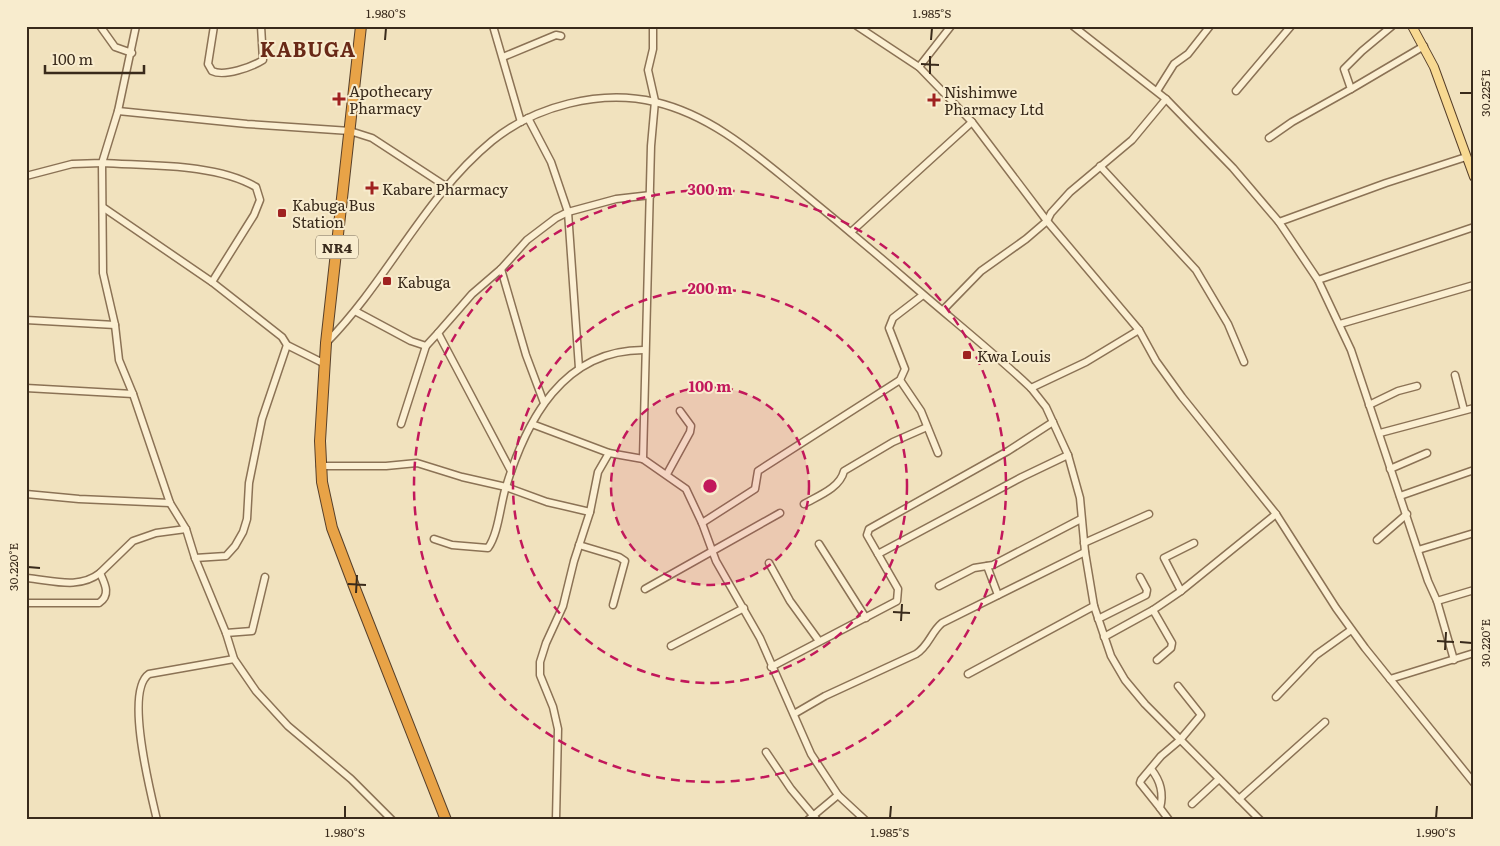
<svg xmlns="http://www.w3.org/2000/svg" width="1500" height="846" viewBox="0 0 1500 846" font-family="Literata,serif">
<rect width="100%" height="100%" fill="#f1e2be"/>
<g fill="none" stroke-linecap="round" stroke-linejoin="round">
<defs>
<g id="minor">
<path d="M100 26 115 47 132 53"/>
<path d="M214 26 208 64 212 71C224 77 252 67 263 60L261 26"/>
<path d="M493 26 521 122"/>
<path d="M653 26V49L648 70 655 101 651 146 643 459 686 489 702 523 716 561 760 638 811 754 838 795 865 820"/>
<path d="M857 26 919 67 972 122 1047 221 1139 330 1156 361 1182 397 1276 514 1336 608 1365 648 1474 783"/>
<path d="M1073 26 1166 99 1233 168 1279 222 1318 280 1351 350 1428 581 1437 601 1454 660"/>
<path d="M503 57 556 35 561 36"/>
<path d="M919 67 951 26"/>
<path d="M1351 89 1424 46"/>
<path d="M1157 91 1174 64 1188 54 1210 26"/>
<path d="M1236 91 1291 26"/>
<path d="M118 111 247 124 350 131 372 138 447 187"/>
<path d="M528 118 551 162 568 212 579 368"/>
<path d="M1269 138 1292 122 1351 89 1344 69 1362 51 1392 26"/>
<path d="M1100 166 1196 270 1228 324 1244 362"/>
<path d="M26 176 72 164 102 163 118 111 136 26"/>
<path d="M104 208 212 282 282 337 287 345 325 364"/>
<path d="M1279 222 1386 183 1466 157"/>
<path d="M851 232 972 122"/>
<path d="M501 269 526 355 544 403"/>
<path d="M1318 280 1474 227"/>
<path d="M212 282 254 215 260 200 256 187C215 163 149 166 102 163L103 273 115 325 119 360 133 394 170 503 186 529 195 558 226 633 234 659 256 691 288 726 351 779 392 820"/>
<path d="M943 310 981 271 1026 239 1047 221 1051 213 1070 192 1132 140 1166 99"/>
<path d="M355 311 411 341 426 346 438 333"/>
<path d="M26 320 115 325"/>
<path d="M1340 324 1474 285"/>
<path d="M327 342C388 280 424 197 492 141 535 106 600 89 655 102 711 115 755 154 798 189 836 220 873 251 910 283 950 318 992 351 1031 388L1046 407 1068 455 1080 498 1085 552 1094 606 1111 656 1125 680 1145 704 1260 820"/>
<path d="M1455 375 1464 410"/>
<path d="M900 380 921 411 938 453"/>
<path d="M26 388 133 394"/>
<path d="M1031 388 1086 362 1139 330"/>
<path d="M1369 405 1398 391 1417 386"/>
<path d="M401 424 426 346"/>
<path d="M532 424 609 453 643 459"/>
<path d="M1380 433 1474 408"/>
<path d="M320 466H386L417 463 462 477 506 487 547 502 590 512"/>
<path d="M1390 469 1427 453"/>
<path d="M511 471 438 333 472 294 501 269 527 240 556 218 568 212 616 199 651 195"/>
<path d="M667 474 690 432 691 426 680 411"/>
<path d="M26 494 79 499 170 503"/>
<path d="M1400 496 1474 470"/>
<path d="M804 504C818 496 840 488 844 471L893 442 927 427"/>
<path d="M702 523 755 489 758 471 900 380 905 369 889 328 893 318 923 295"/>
<path d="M434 539 452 545 488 548C498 534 500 508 505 490 526 420 563 349 645 350"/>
<path d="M1377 540 1407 514"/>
<path d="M1084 543 1149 514"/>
<path d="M819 544 866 618"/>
<path d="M579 545 619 557 625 561 613 605"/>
<path d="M1418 550 1474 533"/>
<path d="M878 554 1022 477 1068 455"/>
<path d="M195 558 226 556 235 546 243 532 247 519 249 483 262 419 287 345"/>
<path d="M769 563 790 601 819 641"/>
<path d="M987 566 998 595"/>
<path d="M26 578C52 580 78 590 100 573"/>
<path d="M939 586 974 568 993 565 1081 519"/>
<path d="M645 589 780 513"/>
<path d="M1181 591 1164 558 1194 543"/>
<path d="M1437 601 1474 590"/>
<path d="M26 603H99C111 595 105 584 100 573L133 541 156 533 186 529"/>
<path d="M1153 610 1181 591 1276 514"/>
<path d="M1098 619 1146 595 1147 590 1140 577"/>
<path d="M226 633 252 631 265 577"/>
<path d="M1104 637 1153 610 1172 643 1171 648 1157 660"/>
<path d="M671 646 744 608"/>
<path d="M771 667 897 601 898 589 867 535 869 529 1008 451 1053 422"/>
<path d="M968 674 1094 606"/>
<path d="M1390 679 1474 653"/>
<path d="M1276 697 1316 655 1351 630"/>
<path d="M794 714 825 696 916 654C929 646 931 632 942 623L1085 552"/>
<path d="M766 752 791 789 817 820"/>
<path d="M1151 769C1160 780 1164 793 1160 808L1169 820"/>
<path d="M1239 799 1325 722"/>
<path d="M1192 804 1219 779"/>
<path d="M1160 808 1140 783 1141 780 1161 756 1180 740 1201 715 1178 686"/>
<path d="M157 820C151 794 124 691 149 674L234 659"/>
<path d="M556 820 558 729 553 707 540 675V662L546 643 563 606 574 561 590 512 598 472 609 453"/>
<path d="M808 820 838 795"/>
</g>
<path id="major" d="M1412 26 1434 67 1474 177"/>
<path id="highway" d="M361 26 326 343 320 441 322 482 332 528 354 586 446 820"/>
</defs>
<use href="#minor" stroke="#8b7255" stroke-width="9"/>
<use href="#major" stroke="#58402a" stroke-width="10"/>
<use href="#highway" stroke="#58402a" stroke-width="12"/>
<use href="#minor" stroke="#fbefd2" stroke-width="6"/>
<use href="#major" stroke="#f8d992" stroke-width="8"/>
<use href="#highway" stroke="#e8a347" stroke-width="10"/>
</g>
<path fill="none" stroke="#392a1b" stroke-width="2" d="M385 40 386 28M931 40 932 28M921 64 939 65M930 74V56M1460 93H1472M28 567 40 568M348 584 366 585M356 593 357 575M893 612 910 613M901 621 902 604M1437 641 1454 642M1460 642 1472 643M1445 650 1446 632M345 818V806M890 818 891 806M1436 818 1437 806"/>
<circle cx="710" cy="486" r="99" fill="#c2185b" fill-opacity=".12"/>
<g fill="none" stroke="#c2185b" stroke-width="2.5" stroke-dasharray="9 6">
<circle cx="710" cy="486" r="99"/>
<circle cx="710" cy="486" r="197"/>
<circle cx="710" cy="486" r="296"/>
</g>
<g fill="#9f2120" stroke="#f8ecce" stroke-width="2">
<path d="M336.5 91.5h5v5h5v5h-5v5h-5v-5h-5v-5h5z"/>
<path d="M931.5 92.5h5v5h5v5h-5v5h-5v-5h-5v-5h5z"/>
<path d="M369.5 180.5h5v5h5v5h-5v5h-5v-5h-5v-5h5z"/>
<rect x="277" y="208" width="10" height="10" rx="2.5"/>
<rect x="382" y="276" width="10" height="10" rx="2.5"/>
<rect x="962" y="350" width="10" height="10" rx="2.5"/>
</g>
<g text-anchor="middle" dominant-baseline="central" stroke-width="4" stroke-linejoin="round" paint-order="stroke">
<rect fill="#f8ecce" stroke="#726451" stroke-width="1" x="316" y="235.5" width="42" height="23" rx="4"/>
<g font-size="14" font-weight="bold" fill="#392a1b">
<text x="337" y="247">NR4</text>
</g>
<g font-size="15" fill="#392a1b" stroke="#f8ecce" text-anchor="start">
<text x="349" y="90">Apothecary<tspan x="349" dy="17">Pharmacy</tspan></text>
<text x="944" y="91">Nishimwe<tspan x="944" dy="17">Pharmacy Ltd</tspan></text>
<text x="382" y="188">Kabare Pharmacy</text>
<text x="292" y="204">Kabuga Bus<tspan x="292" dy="17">Station</tspan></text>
<text x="397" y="281">Kabuga</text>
<text x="977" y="355">Kwa Louis</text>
</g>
<g font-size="20" font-weight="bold" letter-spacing="1" fill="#692917" stroke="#f8ecce">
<text x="308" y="48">KABUGA</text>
</g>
</g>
<circle cx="710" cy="486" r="8" fill="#c2185b" stroke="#f8ecce" stroke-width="2.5"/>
<g font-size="15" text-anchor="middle" font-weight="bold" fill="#c2185b" stroke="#f8ecce" stroke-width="4" stroke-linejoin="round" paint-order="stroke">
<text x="710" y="195">300 m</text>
<text x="710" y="294">200 m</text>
<text x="710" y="392">100 m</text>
</g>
<rect width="1500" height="846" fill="none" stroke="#f8ecce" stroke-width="55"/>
<path d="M45 65v8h99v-8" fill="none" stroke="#392a1b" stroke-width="2.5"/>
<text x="52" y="65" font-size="15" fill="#392a1b" stroke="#f8ecce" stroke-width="4" paint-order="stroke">100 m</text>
<rect x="28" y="28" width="1444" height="790" fill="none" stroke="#392a1b" stroke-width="2"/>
<g font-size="12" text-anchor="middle" fill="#392a1b">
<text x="386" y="18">1.980°S</text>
<text x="932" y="18">1.985°S</text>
<text transform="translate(1486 93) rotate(-90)" y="4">30.225°E</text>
<text transform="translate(14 567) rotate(-90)" y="4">30.220°E</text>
<text transform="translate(1486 643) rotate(-90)" y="4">30.220°E</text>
<text x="345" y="837">1.980°S</text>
<text x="890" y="837">1.985°S</text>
<text x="1436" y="837">1.990°S</text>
</g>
</svg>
